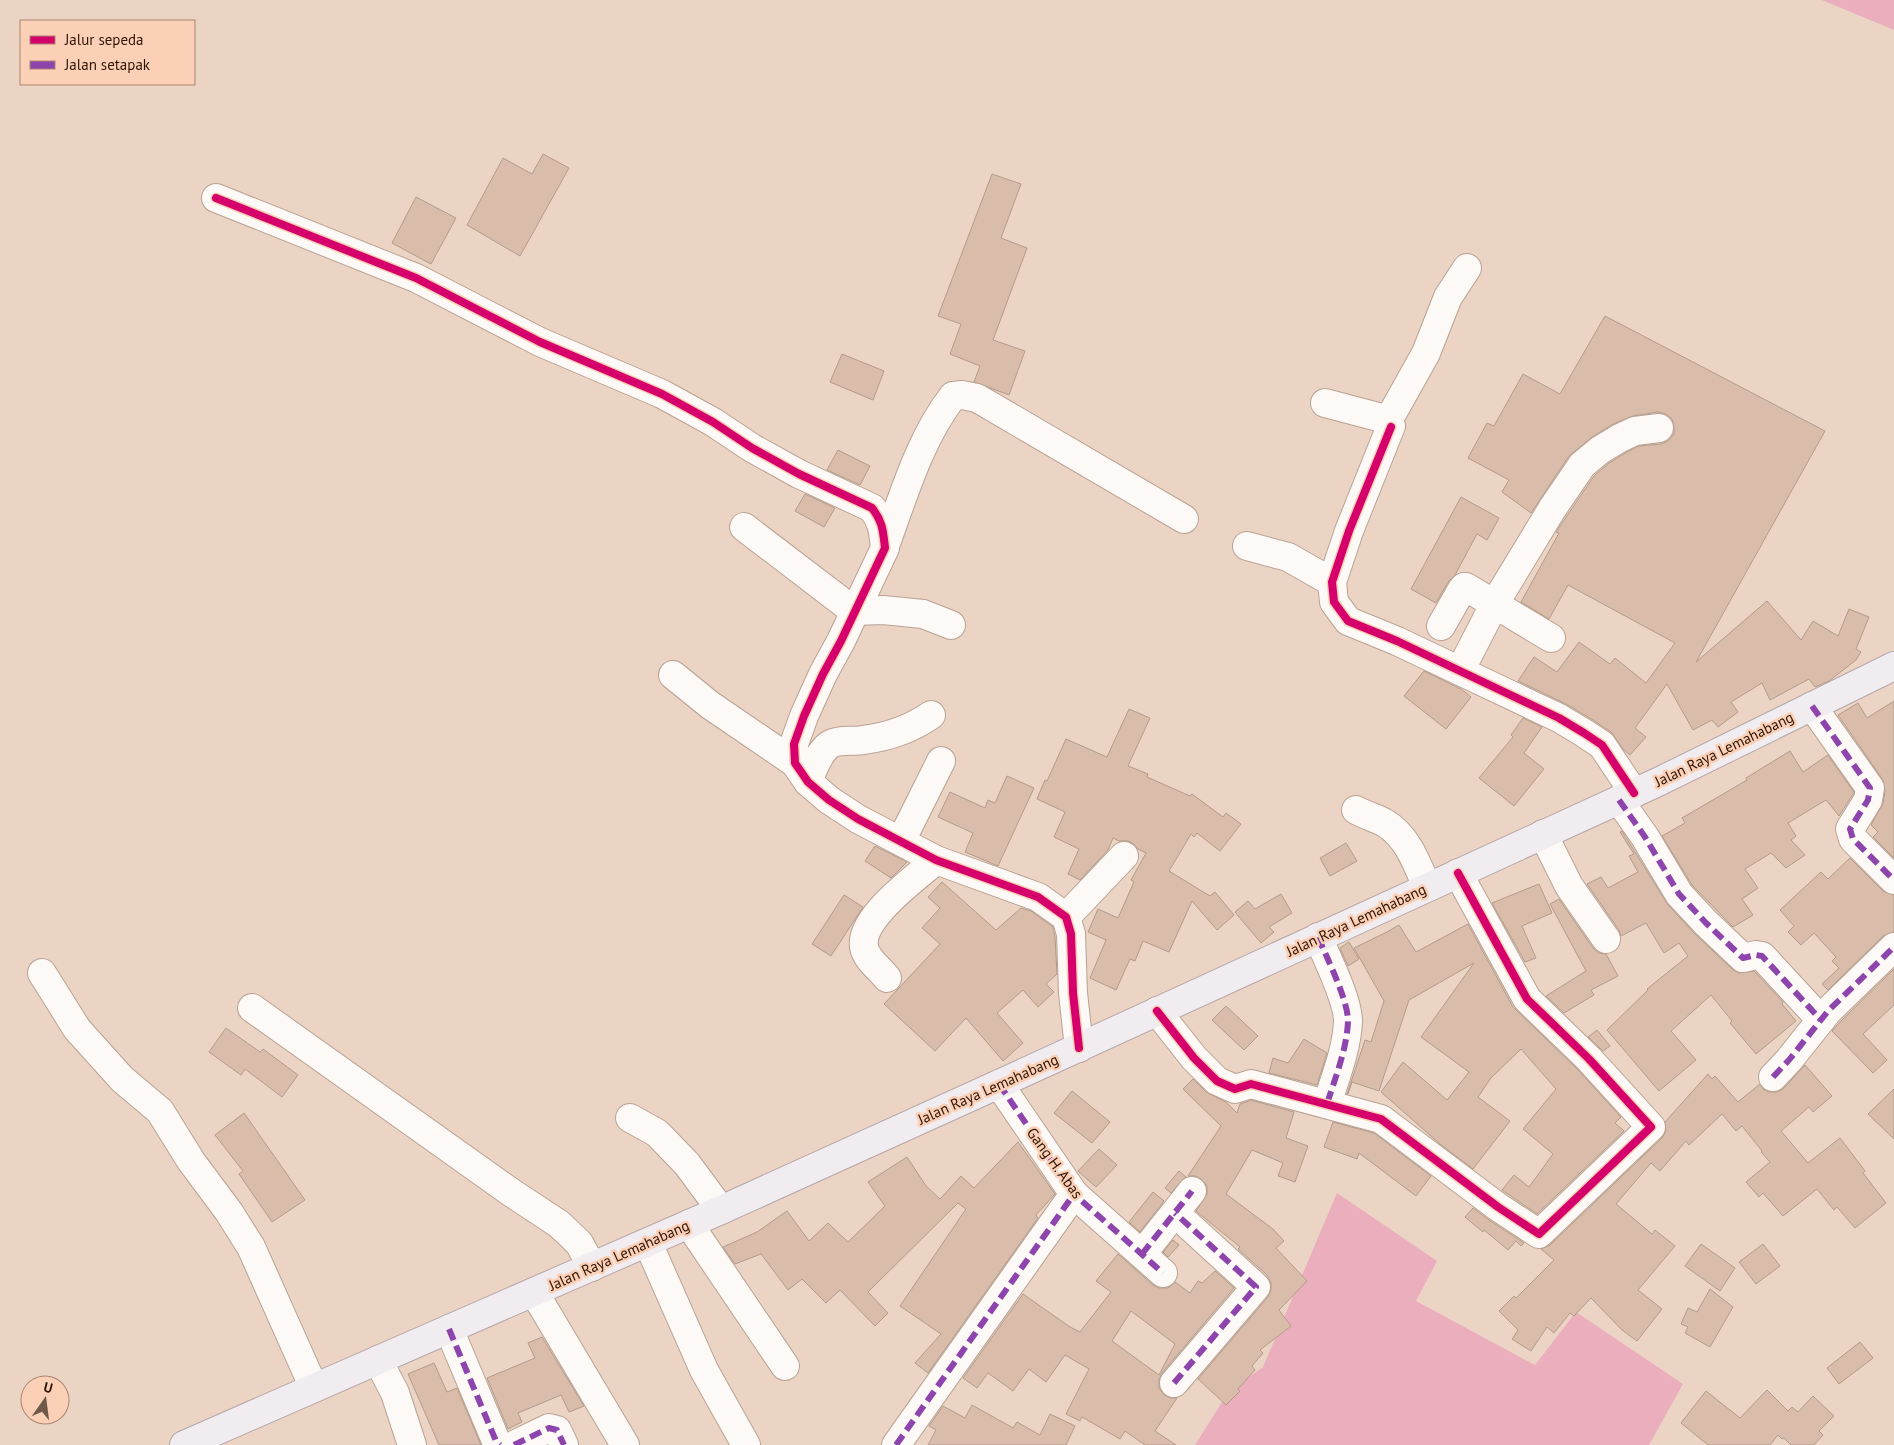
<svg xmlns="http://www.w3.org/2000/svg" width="1894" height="1445" viewBox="0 0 1894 1445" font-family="'PT Sans',sans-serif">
<rect width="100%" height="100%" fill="#ecd4c5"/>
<g fill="#eaaebc">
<path d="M1822 0H1894V30Z"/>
<path d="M1337 1193 1437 1261 1416 1301 1535 1365 1576 1312 1683 1384 1649 1445H1195L1229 1391 1263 1367Z"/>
</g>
<g fill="#d9bca9" stroke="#b39b8c" fill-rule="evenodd">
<path d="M543 154 569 168 520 256 467 225 503 158 532 174Z"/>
<path d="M992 174 1021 184 1001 238 1027 248 993 340 1025 351 1009 395 974 382 980 366 950 354 961 324 938 316Z"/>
<path d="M416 197 456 218 431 264 392 243Z"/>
<path d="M1605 316 1825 431 1696 662 1767 601 1801 640 1813 621 1838 636 1849 609 1869 617 1856 649 1861 652 1856 660 1829 681 1815 687 1809 679 1770 700 1762 683 1731 702 1738 712 1718 727 1712 720 1693 730 1667 684 1635 728 1646 737 1630 755 1623 749 1611 732 1593 720 1566 704 1518 681 1534 657 1557 672 1579 642 1610 664 1615 658 1646 683 1675 643 1568 585 1549 619 1521 602 1559 533 1556 532 1594 476 1609 463 1627 452 1639 446 1661 444 1668 441 1674 434V427L1672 419 1666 414 1658 412 1633 416 1613 424 1592 437 1569 456 1531 513 1502 492 1509 480 1468 458 1487 423 1494 426 1523 374 1560 394Z"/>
<path d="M842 354 884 371 873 400 830 382Z"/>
<path d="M838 450 870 466 860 485 827 470Z"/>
<path d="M805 494 835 508 824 527 795 511Z"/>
<path d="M1461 497 1499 518 1487 540 1477 534 1455 575 1448 582 1436 603 1411 589Z"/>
<path d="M1424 671 1461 689 1471 697 1446 729 1404 696Z"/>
<path d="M1894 701V858L1873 837 1878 832 1871 825 1883 803 1885 791 1883 780 1838 715 1858 703 1867 718Z"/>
<path d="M1129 709 1150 718 1128 766 1148 774 1147 777 1190 796 1192 794 1223 817 1226 813 1241 824 1220 851 1197 833 1194 837 1191 834 1169 871 1210 896 1215 892 1234 915 1217 930 1192 901 1169 952 1143 941 1135 961 1130 959 1116 990 1090 978 1106 940 1088 932 1098 909 1118 918 1134 882 1131 880 1146 853 1138 849 1134 844 1128 841H1119L1113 838 1108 850 1080 880 1068 874 1079 849 1054 837 1065 812 1037 799 1045 780 1047 781 1066 739 1107 757Z"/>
<path d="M1523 718 1542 727 1524 753 1544 769 1514 806 1479 778 1513 737 1511 735Z"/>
<path d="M1790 751 1803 772 1828 755 1854 792 1853 794 1839 816 1826 800 1788 823 1796 836 1791 840 1805 855 1786 868 1771 853 1745 869 1758 888 1742 899 1753 915 1733 927 1692 885 1662 836 1685 823 1682 818 1747 780 1746 778Z"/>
<path d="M1007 776 1034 788 998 866 965 852 973 833 938 817 950 792 985 808 988 800 995 803Z"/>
<path d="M1622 831 1668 905 1695 934 1732 969 1739 973 1754 971 1783 1002 1782 1004 1796 1021 1756 1054 1730 1023 1732 1021 1711 995 1671 1031 1696 1060 1659 1091 1607 1030 1648 990 1647 989 1688 956 1679 943 1664 953 1646 923 1621 936 1619 930 1587 884 1601 877 1608 888 1638 872 1629 856 1634 854 1620 832Z"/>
<path d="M1346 843 1357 861 1330 876 1320 858Z"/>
<path d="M875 846 907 862 891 878 865 861Z"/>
<path d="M1850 858 1883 891 1894 895V932L1883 936 1828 990 1822 984 1839 968 1832 961 1836 957 1814 933 1801 945 1788 932 1794 926 1780 910 1821 872 1828 879Z"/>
<path d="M942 882 996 930 1021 908 1031 911 1053 927 1055 937 1057 974 1046 984 1054 992 1038 1007 1023 990 997 1013 1023 1043 1003 1061 966 1018 935 1051 884 1004 940 944 922 928 940 908 928 897Z"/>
<path d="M1539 884 1552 913 1522 926 1536 958 1525 962 1492 903Z"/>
<path d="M1281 894 1292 913 1269 927 1274 932 1261 943 1235 912 1248 901 1255 909Z"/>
<path d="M844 895 863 907 831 956 812 944Z"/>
<path d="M1559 899 1593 948 1599 953 1606 954 1618 976 1591 990 1594 995 1564 1013 1546 996 1586 971 1550 904Z"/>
<path d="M1468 924 1513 1007 1578 1070 1621 1117 1615 1123 1624 1131 1537 1214 1502 1190 1514 1175 1529 1187 1553 1154 1523 1129 1556 1089 1521 1049 1491 1078 1478 1097 1510 1121 1473 1169 1440 1144 1381 1092 1403 1062 1447 1100 1469 1072 1421 1037 1474 963 1409 1000 1379 1091 1352 1082 1348 1094H1347L1365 1040 1371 1042 1384 1001 1354 948 1387 932 1399 925 1416 952Z"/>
<path d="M1349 942 1359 959 1348 966 1340 948Z"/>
<path d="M1894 969V1005L1863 1034 1887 1060 1873 1073 1832 1031 1840 1022Z"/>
<path d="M1226 1006 1258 1036 1244 1050 1212 1020Z"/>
<path d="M226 1028 260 1052 263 1049 298 1075 282 1097 245 1069 241 1075 209 1052Z"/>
<path d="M1597 1030 1610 1046 1603 1051 1588 1037Z"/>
<path d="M1304 1039 1327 1053 1317 1085 1269 1073 1273 1058 1288 1063Z"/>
<path d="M1805 1065 1832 1096 1813 1112 1809 1107 1781 1131 1808 1163 1840 1138 1865 1171 1863 1173 1886 1203 1855 1228 1837 1207 1834 1210 1817 1189 1783 1216 1763 1193 1759 1197 1746 1182 1770 1162 1761 1152 1762 1151 1742 1126 1736 1131 1722 1114 1689 1145 1686 1141 1660 1171 1651 1163 1616 1204 1652 1234 1655 1230 1675 1246 1638 1290 1662 1309 1637 1341 1622 1330 1591 1298 1574 1316 1570 1313 1554 1333 1547 1327 1531 1351 1512 1339 1518 1330 1499 1311 1514 1296 1516 1298 1554 1260 1541 1249 1550 1245 1662 1138 1666 1131 1665 1122 1708 1074 1712 1079 1715 1076 1738 1102 1760 1084 1763 1089 1769 1092H1778L1784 1088Z"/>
<path d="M1193 1079 1206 1092 1226 1102 1237 1113 1240 1104 1251 1100 1294 1112 1286 1138 1308 1146 1295 1182 1278 1176 1283 1163 1252 1150 1226 1194 1273 1229 1284 1241 1276 1248 1307 1281 1279 1310 1291 1326 1260 1350 1263 1353 1252 1366 1255 1370 1238 1389 1240 1391 1226 1405 1198 1379 1268 1297 1271 1290V1283L1267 1275 1238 1249 1240 1247 1196 1211 1207 1194V1186L1201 1179 1195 1176H1188L1221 1126 1183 1089Z"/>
<path d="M1894 1089V1139L1868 1114Z"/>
<path d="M1072 1091 1110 1122 1092 1143 1054 1113Z"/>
<path d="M244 1113 305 1200 272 1222 239 1174 243 1171 215 1135Z"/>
<path d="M1333 1122 1374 1133 1431 1176 1416 1196 1359 1153 1357 1159 1324 1147Z"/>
<path d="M1018 1142 1055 1194 1036 1215 1038 1218 928 1373 915 1363 941 1334 900 1306 966 1209 958 1203 868 1292 888 1313 875 1326 840 1290 826 1303 802 1279 788 1290 761 1254 735 1264 723 1247 757 1232 787 1211 809 1241 828 1223 848 1242 885 1206 868 1182 907 1157 926 1186 940 1199 961 1176 974 1188Z"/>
<path d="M1099 1149 1117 1165 1096 1187 1078 1171Z"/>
<path d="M1179 1171 1186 1177 1171 1193 1165 1188Z"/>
<path d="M1153 1192 1164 1201 1140 1232 1129 1222Z"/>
<path d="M1473 1208 1489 1220 1524 1243 1521 1246 1516 1241 1508 1250 1484 1230 1483 1232 1465 1217Z"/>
<path d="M1173 1240 1179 1245 1168 1257 1163 1252Z"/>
<path d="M1701 1244 1735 1268 1720 1291 1685 1266Z"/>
<path d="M1763 1244 1780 1266 1756 1284 1739 1262Z"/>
<path d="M1118 1254 1153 1285 1159 1288H1168L1175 1282 1190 1293 1198 1281 1202 1283 1215 1271 1234 1288 1162 1373 1159 1380V1388L1164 1395 1171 1398H1177L1155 1431 1176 1445H1145L1125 1431 1120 1439 1082 1417 1080 1421 1066 1414 1089 1369 1065 1355 1046 1382 1029 1369 1013 1391 988 1373 977 1388 963 1378 1023 1294 1070 1327 1080 1332 1111 1292 1096 1281ZM1131 1311 1175 1344 1159 1375 1112 1341Z"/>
<path d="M1710 1289 1733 1307 1710 1347 1685 1333 1688 1327 1681 1324 1688 1308 1697 1312Z"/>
<path d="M542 1337 584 1406 569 1412 561 1395 518 1413 522 1422 508 1429 487 1378 535 1358 528 1343Z"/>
<path d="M1860 1342 1873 1358 1839 1384 1827 1368Z"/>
<path d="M434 1363 447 1392 457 1388 481 1445H439L408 1374Z"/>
<path d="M1767 1390 1788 1411 1792 1407 1798 1412 1813 1396 1834 1416 1819 1431 1823 1435 1814 1445H1791L1784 1438 1782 1439 1778 1435 1770 1445H1708L1681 1423 1706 1391 1740 1418Z"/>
<path d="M972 1405 1013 1428 1017 1422 1040 1435 1050 1414 1075 1426 1066 1445H928L936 1430 929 1426 943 1406 965 1418Z"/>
</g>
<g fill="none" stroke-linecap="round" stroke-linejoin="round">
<defs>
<g id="minor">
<path d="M216 198 416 278 540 342 662 394 713 422 752 448 799 474 872 508C883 522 883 531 885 548L841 641 823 674 804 716 794 744 795 763 808 782 829 800 858 819 936 860 1038 897 1066 917 1071 934 1073 993 1079 1048"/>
<path d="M1325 403 1382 418 1388 421 1391 426 1349 531 1332 582 1334 602 1348 621 1397 641 1460 671 1559 718 1584 733 1602 745 1634 793"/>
<path d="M1388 421 1426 353 1448 297 1467 268"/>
<path d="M744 527 854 611 883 610 923 614 951 625"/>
<path d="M885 546C903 497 920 438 953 396L962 395 977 398 1184 519"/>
<path d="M1247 546 1288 557 1332 582"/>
<path d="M1441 626 1461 591 1464 587H1466L1551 638"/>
<path d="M1460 671 1495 603 1552 509 1582 465 1600 450 1620 438 1635 431 1659 428"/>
<path d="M673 675 710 705 795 763"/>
<path d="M1812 706 1870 788 1868 800 1850 829 1853 839 1894 880"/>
<path d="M808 782C813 770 818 753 829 745 837 739 853 742 863 740 887 737 911 729 931 715"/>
<path d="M1619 800 1645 837 1679 894 1706 923 1743 958 1756 955 1762 956 1821 1020"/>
<path d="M1356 810C1365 815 1376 818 1385 823 1408 837 1417 864 1427 887"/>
<path d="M1543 834 1569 886 1606 939"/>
<path d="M901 841 941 761"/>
<path d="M1066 917 1124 856"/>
<path d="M1318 937C1327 958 1348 1000 1348 1021 1347 1049 1335 1078 1327 1104"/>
<path d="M42 973 77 1029 122 1079 160 1111 191 1161 229 1212 251 1247 314 1388"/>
<path d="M887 978C880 969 866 959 864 947 859 918 916 878 936 860"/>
<path d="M252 1008 512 1193 559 1224 579 1243 592 1267"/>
<path d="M1157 1011 1194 1058 1217 1081 1235 1089 1251 1084 1381 1119 1498 1207 1539 1234 1651 1127 1589 1059 1527 999 1458 873"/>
<path d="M1773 1077 1789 1060 1828 1011 1894 947"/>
<path d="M999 1084 1074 1194 1163 1273"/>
<path d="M630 1118 657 1133 687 1164 721 1210"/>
<path d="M689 1224 785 1366"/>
<path d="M648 1243 704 1370 746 1445"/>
<path d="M1142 1254 1192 1191"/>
<path d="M534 1292 625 1445"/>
<path d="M449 1329 496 1441 500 1445"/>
<path d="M378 1360 395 1393 412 1445"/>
<path d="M1174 1383 1256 1287 1175 1213"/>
<path d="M514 1445 549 1428 557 1430 564 1445"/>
<path d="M896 1445 1074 1194"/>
</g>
<path id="major" d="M184 1445 721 1210 999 1084 1658 782 1894 666"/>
</defs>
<use href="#minor" stroke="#b9a294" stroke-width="30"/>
<use href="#major" stroke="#b6a7aa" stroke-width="30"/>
<use href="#minor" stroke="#fcf9f6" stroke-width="28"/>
<use href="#major" stroke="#f0ecef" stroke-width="28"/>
<g stroke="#8e44ad" stroke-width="6" stroke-dasharray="12 6" stroke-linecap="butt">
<path d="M1812 706 1870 788 1868 800 1850 829 1853 839 1894 880"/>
<path d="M1619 800 1645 837 1679 894 1706 923 1743 958 1756 955 1762 956 1821 1020"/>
<path d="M1318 937C1327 958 1348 1000 1348 1021 1347 1049 1335 1078 1327 1104"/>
<path d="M1773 1077 1789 1060 1828 1011 1894 947"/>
<path d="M999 1084 1074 1194 1163 1273"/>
<path d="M1142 1254 1192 1191"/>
<path d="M449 1329 496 1441 500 1445"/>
<path d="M1174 1383 1256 1287 1175 1213"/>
<path d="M514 1445 549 1428 557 1430 564 1445"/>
<path d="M896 1445 1074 1194"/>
</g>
<defs>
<g id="cycleway">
<path d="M216 198 416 278 540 342 662 394 713 422 752 448 799 474 872 508C883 522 883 531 885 548L841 641 823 674 804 716 794 744 795 763 808 782 829 800 858 819 936 860 1038 897 1066 917 1071 934 1073 993 1079 1048"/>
<path d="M1391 427 1349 531 1332 582 1334 602 1348 621 1397 641 1460 671 1559 718 1584 733 1602 745 1634 793"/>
<path d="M1157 1011 1194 1058 1217 1081 1235 1089 1251 1084 1381 1119 1498 1207 1539 1234 1651 1127 1589 1059 1527 999 1458 873"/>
</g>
</defs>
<use href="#cycleway" stroke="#fbd0b6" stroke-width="11"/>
<use href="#cycleway" stroke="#d6006c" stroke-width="8"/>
</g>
<g text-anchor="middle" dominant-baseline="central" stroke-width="5" stroke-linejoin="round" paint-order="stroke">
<g font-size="15" fill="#2e1504" stroke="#fbd0b6">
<text transform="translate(1724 749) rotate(-26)">Jalan Raya Lemahabang</text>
<text transform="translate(1356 920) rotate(-25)">Jalan Raya Lemahabang</text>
<text transform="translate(988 1089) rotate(-24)">Jalan Raya Lemahabang</text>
<text transform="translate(1055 1163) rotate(54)">Gang H. Abas</text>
<text transform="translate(619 1255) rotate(-24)">Jalan Raya Lemahabang</text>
</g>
</g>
<rect x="20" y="20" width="175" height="65" fill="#fbd0b6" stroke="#a9856f"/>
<rect x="30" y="36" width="25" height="8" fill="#d6006c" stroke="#a9856f"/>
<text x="65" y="45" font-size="15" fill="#2e1504">Jalur sepeda</text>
<rect x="30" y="61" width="25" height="8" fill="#8e44ad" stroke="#a9856f"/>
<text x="65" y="70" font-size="15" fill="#2e1504">Jalan setapak</text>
<g transform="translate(45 1400) rotate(14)"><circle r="24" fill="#fbd0b6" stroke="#a9856f"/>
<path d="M0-4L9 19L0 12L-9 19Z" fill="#705848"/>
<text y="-8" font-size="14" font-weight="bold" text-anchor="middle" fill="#2e1504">U</text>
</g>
</svg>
